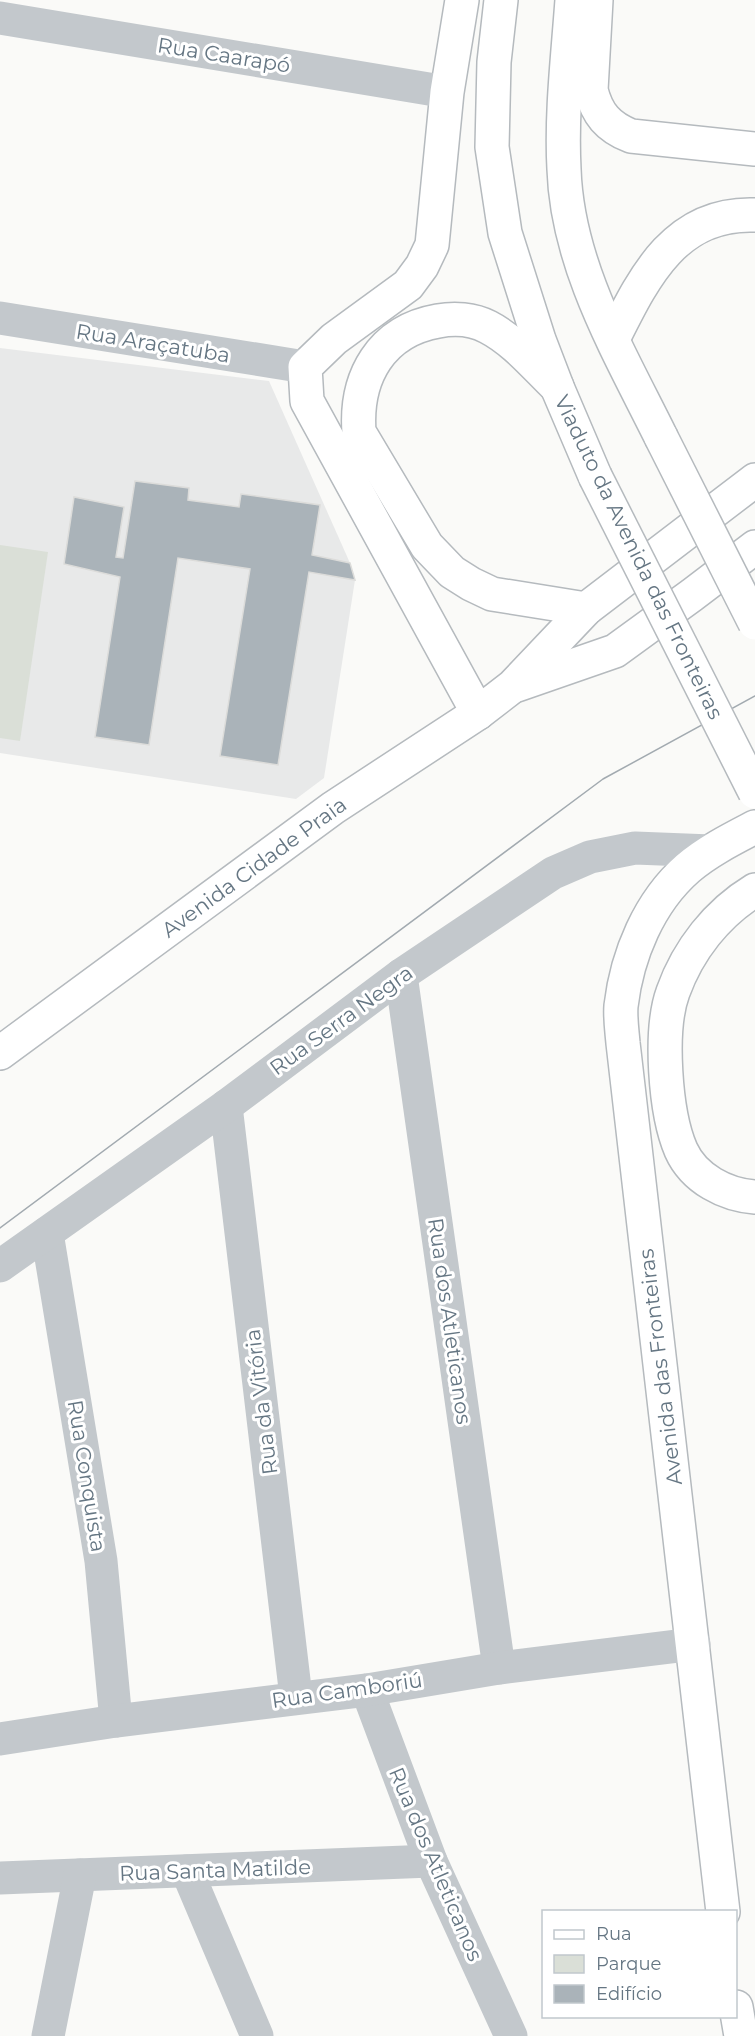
<svg xmlns="http://www.w3.org/2000/svg" width="755" height="2036" viewBox="0 0 755 2036" font-family="Montserrat,sans-serif">
<rect width="100%" height="100%" fill="#fafaf8"/>
<path fill="#e8e9e9" d="M0 348 269 381 350 563 355 580 324 778 296 799 0 753Z"/>
<path fill="#dadfd7" d="M0 545 48 552 20 741 0 738Z"/>
<path fill="#aab3b9" stroke="#dcdcda" stroke-width="1.5" d="M135 481 189 488 188 500 239 507 241 494 320 505 312 555 350 563 355 580 309 572 278 765 220 756 250 569 178 558 149 745 95 737 120 577 64 564 74 497 124 507 116 557 123 558Z"/>
<g fill="none" stroke-linecap="round" stroke-linejoin="round">
<defs>
<g id="major">
<path d="M462 0 447 92 432 245 422 266 408 285 334 339 305 367 307 401 478 713"/>
<path d="M501 0 494 62 492 147 505 233 539 340 557 387 595 476"/>
<path d="M572 0C568 56 561 113 564 169 567 265 619 352 661 437"/>
<path d="M596 0 591 90C597 114 608 127 631 136L755 149"/>
<path d="M613 339C644 277 675 212 755 215"/>
<path d="M557 387C535 366 515 341 488 327 473 319 454 318 438 321 381 331 355 377 359 432L427 546 452 572 471 584 492 594 586 609"/>
<path d="M517 685 615 651 692 595 755 547"/>
<path d="M755 890C717 913 688 950 673 992 659 1030 665 1113 681 1150 694 1179 726 1195 755 1197"/>
<path d="M0 1053 333 808 478 713 513 686 586 609 755 480"/>
<path d="M723 1912 623 1043C622 1031 620 1018 621 1006 627 955 649 902 688 868 708 851 732 839 755 827"/>
<path d="M736 2007 741 2036"/>
</g>
</defs>
<use href="#major" stroke="#b5babe" stroke-width="36"/>
<g stroke="#c3c8cc" stroke-width="33">
<path d="M0 18 447 92"/>
<path d="M0 318 305 367"/>
<path d="M401 975 499 1668"/>
<path d="M226 1106 296 1697"/>
<path d="M47 1233 101 1561 116 1721"/>
<path d="M0 1266 226 1106 401 975 553 873 590 857 635 848 711 851"/>
<path d="M367 1690 431 1861 511 2036"/>
<path d="M0 1739 116 1721 367 1690 499 1668 694 1644"/>
<path d="M187 1871 257 2036"/>
<path d="M0 1878 431 1861"/>
<path d="M48 2036 80 1875"/>
</g>
<use href="#major" stroke="#fff" stroke-width="33"/>
<path stroke="#a2aab0" stroke-width="1.5" d="M0 1228 603 779 755 696"/>
<defs>
<g id="major-bridge">
<path d="M661 437 755 623"/>
<path d="M595 476 755 792"/>
</g>
</defs>
<use href="#major-bridge" stroke="#b5babe" stroke-width="36" stroke-linecap="butt"/>
<use href="#major-bridge" stroke="#fff" stroke-width="33"/>
</g>
<g text-anchor="middle" dominant-baseline="central" stroke-width="6" stroke-linejoin="round" paint-order="stroke">
<g font-size="21" fill="#657683" stroke="#fff">
<text transform="translate(224 55) rotate(9)">Rua Caarapó</text>
<text transform="translate(153 343) rotate(9)">Rua Araçatuba</text>
<text transform="translate(639 557) rotate(64)">Viaduto da Avenida das Fronteiras</text>
<text transform="translate(254 867) rotate(-36)">Avenida Cidade Praia</text>
<text transform="translate(341 1020) rotate(-36)">Rua Serra Negra</text>
<text transform="translate(450 1321) rotate(82)">Rua dos Atleticanos</text>
<text transform="translate(660 1367) rotate(-97)">Avenida das Fronteiras</text>
<text transform="translate(261 1402) rotate(-97)">Rua da Vitória</text>
<text transform="translate(87 1476) rotate(81)">Rua Conquista</text>
<text transform="translate(347 1690) rotate(-8)">Rua Camboriú</text>
<text transform="translate(436 1864) rotate(67)">Rua dos Atleticanos</text>
<text transform="translate(215 1870) rotate(-2)">Rua Santa Matilde</text>
</g>
</g>
<rect x="542" y="1910" width="195" height="108" fill="#ffffff" stroke="#c1c8cd" stroke-width="1.5"/>
<rect x="554" y="1930" width="30" height="9" fill="#ffffff" stroke="#c1c8cd" stroke-width="1.5"/>
<text x="596" y="1940" font-size="18" fill="#657683">Rua</text>
<rect x="554" y="1955" width="30" height="18" fill="#dadfd7" stroke="#c1c8cd" stroke-width="1.5"/>
<text x="596" y="1970" font-size="18" fill="#657683">Parque</text>
<rect x="554" y="1985" width="30" height="18" fill="#aab3b9" stroke="#c1c8cd" stroke-width="1.5"/>
<text x="596" y="2000" font-size="18" fill="#657683">Edifício</text>
</svg>
